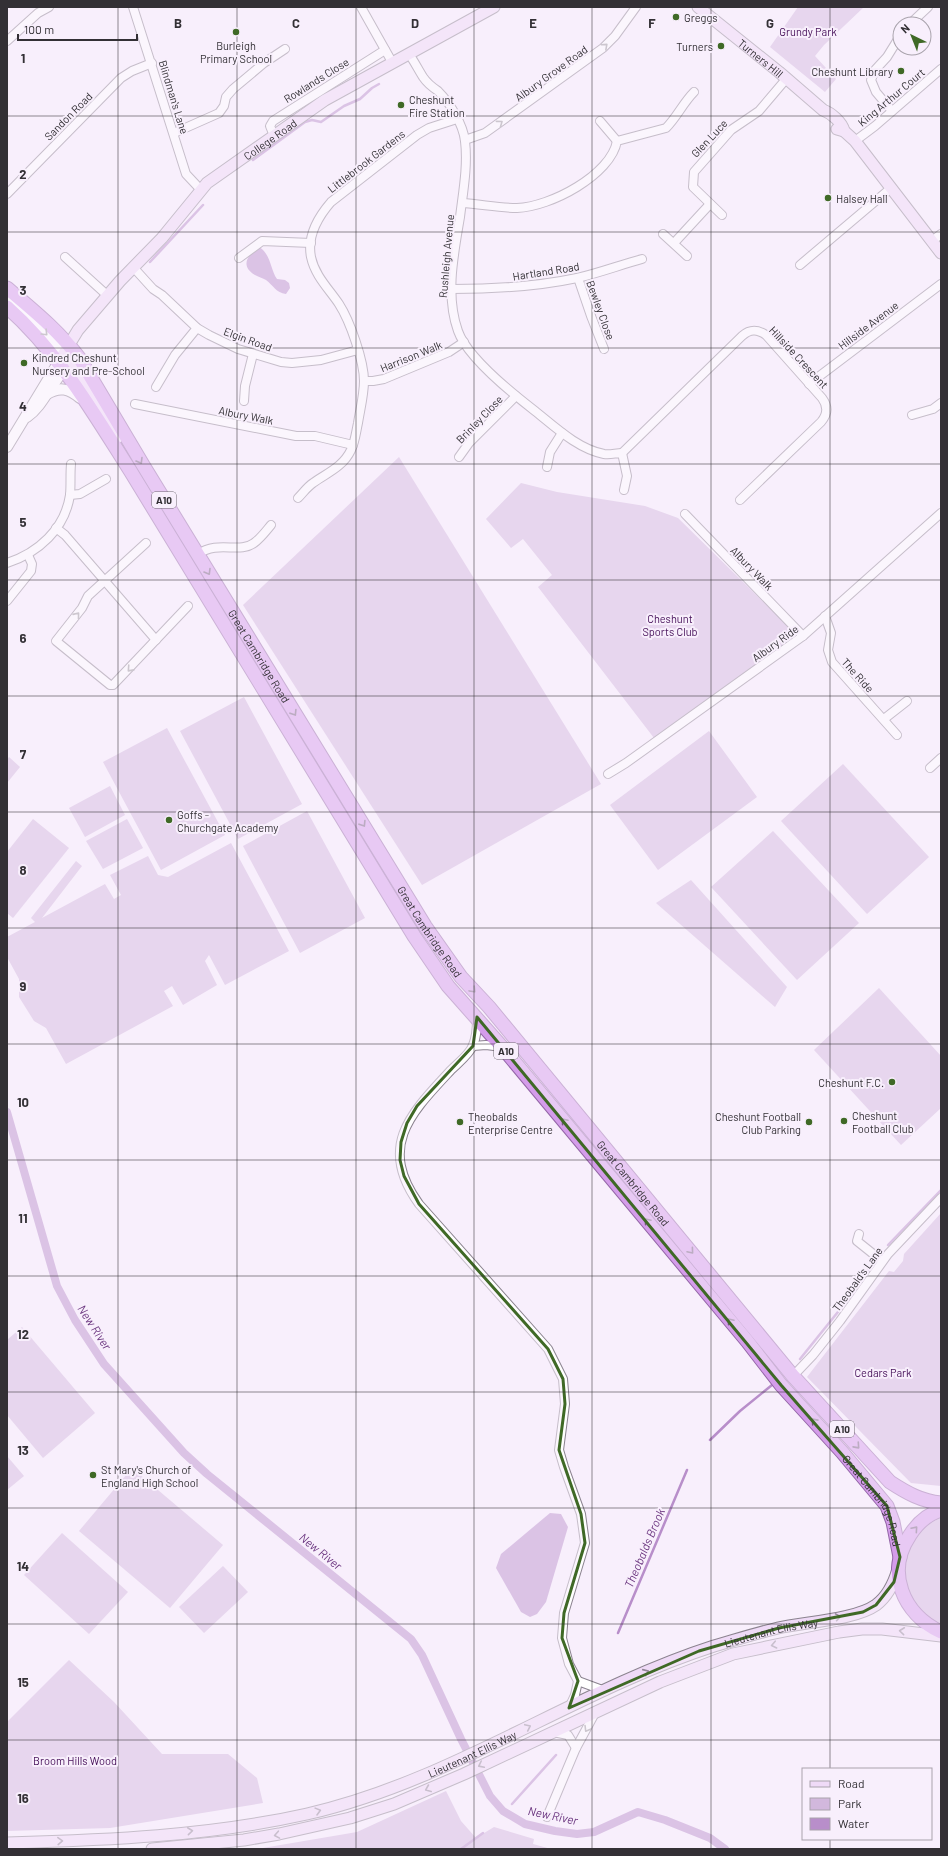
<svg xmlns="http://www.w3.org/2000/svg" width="948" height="1856" viewBox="0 0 948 1856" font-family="Barlow,sans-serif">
<rect width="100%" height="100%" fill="#f8effc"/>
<g fill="#d2b8dd">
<path d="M798 7H864L824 45 815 56 836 79 825 92 770 47Z"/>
<path d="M399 457 601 784 422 885 243 605Z"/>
<path d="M521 483 557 492 645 506 678 518 797 635 654 738 538 587 552 575 523 539 511 548 486 519Z"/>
<path d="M244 697 302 804 238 839 180 731Z"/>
<path d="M167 728 225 835 161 870 103 762Z"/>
<path d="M709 731 757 797 658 870 610 805Z"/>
<path d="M9 757 20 767 7 783V760Z"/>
<path d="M843 764 929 857 867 914 781 821Z"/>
<path d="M110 786 125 815 85 837 69 808Z"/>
<path d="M307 811 365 918 300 953 243 846Z"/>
<path d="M33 819 69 848 13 918 7 913V852Z"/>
<path d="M127 819 143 848 103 869 86 841Z"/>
<path d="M773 831 859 923 797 980 711 887Z"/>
<path d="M231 843 289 951 225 985 209 955 205 961 217 985 183 1005 172 986 164 991 173 1006 66 1064 46 1028 34 1021 19 997V979L7 957V937L35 922 31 918 76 861 82 866 42 918 105 884 114 899 121 895 110 875 148 856 158 875 168 877Z"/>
<path d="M691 880 787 987 775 1007 656 903Z"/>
<path d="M879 988 941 1056V1108L901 1145 814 1050Z"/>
<path d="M941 1213V1486L911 1483 807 1377 889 1271 894 1272 903 1261 904 1254Z"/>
<path d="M22 1327 95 1413 43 1458 7 1415V1340Z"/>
<path d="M7 1456 24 1476 7 1490Z"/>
<path d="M132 1468 223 1545 170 1608 79 1531Z"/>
<path d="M941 1517V1628L935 1625 911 1600 904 1575 906 1558 912 1542 923 1528Z"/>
<path d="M62 1533 128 1592 89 1634 24 1575Z"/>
<path d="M223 1566 248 1592 204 1633 179 1607Z"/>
<path d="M69 1660 114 1702 162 1754H228L257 1778 263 1803 110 1828 7 1831V1722Z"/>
<path d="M446 1791 461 1821 476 1838 494 1827 534 1839 533 1844 551 1849H257L357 1832Z"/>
</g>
<g fill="#b88eca">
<path d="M259 247C271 254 270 269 277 279L285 280 289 283 290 288 286 294C276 293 273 285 266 280 263 278 258 277 255 275 240 266 247 255 259 247Z"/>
<path d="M550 1513 561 1514 568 1527 546 1602 537 1614 530 1617 521 1612 496 1568 501 1554Z"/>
</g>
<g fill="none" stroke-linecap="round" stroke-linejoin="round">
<g stroke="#b88eca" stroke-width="2.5">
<path d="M253 160 305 122 312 120 321 122 344 106 360 99 372 88 379 84"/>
<path d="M150 262 203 205"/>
<path d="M888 1245 941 1190"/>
<path d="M800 1359 854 1292 869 1268"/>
<path d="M710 1440 740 1411 772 1385"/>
<path d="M618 1633 687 1470"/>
<path d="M512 1804 556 1755"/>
<path d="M461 1849 483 1833"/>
</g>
<path stroke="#b88eca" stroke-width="8" d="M7 1112 57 1286 75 1320 104 1364 184 1453 207 1474 411 1639 422 1655 461 1739 490 1796 503 1811 525 1824 555 1831 577 1834 594 1832 638 1812 665 1820 710 1838 725 1849"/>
<defs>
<g id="minor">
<path d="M133 7 186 174 201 190"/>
<path d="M361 7 392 62"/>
<path d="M910 24 928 7"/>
<path d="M7 41 38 13 49 7"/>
<path d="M409 54C414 61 418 69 423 77 427 83 432 87 438 91 450 103 463 124 465 141 468 166 463 192 460 217 454 253 445 295 458 331 467 357 513 394 535 411 555 427 578 449 604 454 610 455 616 453 622 453L627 476 624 490"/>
<path d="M892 111 876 92 871 80 875 70 887 57 900 36"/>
<path d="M600 121 617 141"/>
<path d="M174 133 219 113 224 106 226 97 233 89 264 63 285 49"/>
<path d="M274 136 270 126 273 121 385 50"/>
<path d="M465 140 485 133 603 48 615 36 636 7"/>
<path d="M855 141 875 126 941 69"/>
<path d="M7 194 121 78 132 71 152 63"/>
<path d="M462 203C480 204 499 208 517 208 550 207 611 175 617 141L666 128C677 117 683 103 694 92"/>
<path d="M722 215 693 187 694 172 731 130 759 111 787 78"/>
<path d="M663 234 687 256"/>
<path d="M932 241 941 234"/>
<path d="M674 243 710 204"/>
<path d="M65 257 108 296"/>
<path d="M239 258 262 241 311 243"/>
<path d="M800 265 891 188"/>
<path d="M133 267 153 289 162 295 197 328 209 335 238 349 281 362 292 363 321 360 358 350"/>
<path d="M578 278 591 316 604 349"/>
<path d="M452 289C494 289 535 287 577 278 599 273 620 265 642 259"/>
<path d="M364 381H373L384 379 449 352 464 342"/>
<path d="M809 384 941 284"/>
<path d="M156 387 175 355 197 328"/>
<path d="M244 401 245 386 253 354"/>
<path d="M135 404 296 436H315L353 445"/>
<path d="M912 415 933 409 941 403"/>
<path d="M622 453 742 336C750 329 757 329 766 335L822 398C828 406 828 414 821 422L740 500"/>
<path d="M459 457 469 443 516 396"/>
<path d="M547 467 550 452 562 433"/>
<path d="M70 495 80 494 106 479"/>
<path d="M298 498C303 493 307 487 313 483 327 473 343 467 351 450 355 442 356 432 358 423 360 410 364 395 364 381 364 361 350 321 339 304 329 289 315 276 311 257 307 237 318 217 331 202L417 135 429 128 457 119"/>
<path d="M685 514 803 636"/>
<path d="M56 528 65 535 156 640"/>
<path d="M146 543 88 596 82 608 56 641 110 685H113L188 606"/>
<path d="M198 554C219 540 239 554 254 543 260 539 266 531 271 525"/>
<path d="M7 563C38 553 65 529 70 495 71 485 70 474 71 464"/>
<path d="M7 601 31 571 32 564 28 555"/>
<path d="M825 616 831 633 828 650 832 662 897 735"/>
<path d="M884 719 907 701"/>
<path d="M930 768 941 758"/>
<path d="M608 774 626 763 803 636 941 513"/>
<path d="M477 1018C477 1027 477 1036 473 1045 470 1054 458 1063 451 1070 411 1113 377 1146 419 1204L548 1349 563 1379 565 1404 559 1450 564 1467 581 1514 585 1543 564 1613 562 1638 569 1664 578 1681 575 1695 569 1708"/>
<path d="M473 1046 486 1045 502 1047"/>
<path d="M859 1234 857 1241 882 1261"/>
<path d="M793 1376 813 1355 840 1321 888 1254 941 1198"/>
<path d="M578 1681 605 1691"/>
<path d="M553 1732 568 1735 576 1748"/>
<path d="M547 1817 576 1748 596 1711"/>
</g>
<g id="tertiary">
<path d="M7 296C17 305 66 349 66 359 66 369 57 379 52 386 44 398 38 409 27 417"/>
<path d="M47 394C60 386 69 389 80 398"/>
<path d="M7 447 58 363"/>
</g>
<g id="secondary">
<path id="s1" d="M698 7 779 72 823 110C831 113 842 122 844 131"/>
<path d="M837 129 844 131 855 141 941 253"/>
<path d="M69 346 68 351V359L117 438"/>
<path id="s2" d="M58 363 78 330 120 281 162 238 207 183 325 100 494 7"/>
<path id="s3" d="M7 1843C107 1840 209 1836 307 1814 452 1781 574 1691 714 1646 735 1640 757 1633 778 1628 804 1622 855 1620 876 1605 888 1596 894 1583 898 1569"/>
<path d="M152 1849 244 1840 279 1834 350 1818 394 1804 464 1774 660 1682 733 1654 839 1632 862 1629H882L941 1636"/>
</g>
<g id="trunk">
<path id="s4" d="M7 288C33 310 59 331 80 359L143 465 425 926 461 977 489 1007 793 1376 890 1482C907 1493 921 1501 941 1503"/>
<path id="s5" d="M7 307C59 353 94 414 131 472L414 936 448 986 502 1047 747 1341 781 1385 842 1452 887 1506 893 1522 900 1557"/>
<path d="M941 1510C928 1514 917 1524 910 1535 885 1572 903 1614 941 1632"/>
</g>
</defs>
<use href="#minor" stroke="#8b838f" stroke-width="10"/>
<use href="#tertiary" stroke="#8b838f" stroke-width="12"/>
<use href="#secondary" stroke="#8b838f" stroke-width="13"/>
<use href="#trunk" stroke="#9466a7" stroke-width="15"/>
<use href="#minor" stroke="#fff" stroke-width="8"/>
<use href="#tertiary" stroke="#fff" stroke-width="10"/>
<use href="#secondary" stroke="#efdaf7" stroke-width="11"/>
<use href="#trunk" stroke="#d49cea" stroke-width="13"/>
</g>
<defs><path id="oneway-chevron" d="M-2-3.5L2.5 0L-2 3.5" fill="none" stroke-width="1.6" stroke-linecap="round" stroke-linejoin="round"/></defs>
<g stroke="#99989a">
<use href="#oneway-chevron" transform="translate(605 46) rotate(-42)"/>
<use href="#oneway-chevron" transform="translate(500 123) rotate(-36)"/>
<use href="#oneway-chevron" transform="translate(45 333) rotate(46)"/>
<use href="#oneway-chevron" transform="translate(77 615) rotate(-51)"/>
<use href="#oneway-chevron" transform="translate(130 669) rotate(132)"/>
<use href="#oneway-chevron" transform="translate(587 1729) rotate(121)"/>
</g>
<g stroke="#735b7d">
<use href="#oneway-chevron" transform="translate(140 461) rotate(59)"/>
<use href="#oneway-chevron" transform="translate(208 572) rotate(59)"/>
<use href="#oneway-chevron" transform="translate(294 713) rotate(58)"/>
<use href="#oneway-chevron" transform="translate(363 824) rotate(58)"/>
<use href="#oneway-chevron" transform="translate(473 990) rotate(47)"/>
<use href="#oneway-chevron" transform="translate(564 1121) rotate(-130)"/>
<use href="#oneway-chevron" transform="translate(647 1221) rotate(-130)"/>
<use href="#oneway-chevron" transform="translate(691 1251) rotate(50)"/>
<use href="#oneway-chevron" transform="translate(730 1321) rotate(-130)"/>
<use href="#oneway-chevron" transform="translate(814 1421) rotate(-132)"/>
<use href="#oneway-chevron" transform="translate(857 1446) rotate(48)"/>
<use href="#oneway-chevron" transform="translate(915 1529) rotate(-49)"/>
</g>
<g stroke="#918596">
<use href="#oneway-chevron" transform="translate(838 1617) rotate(-9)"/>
<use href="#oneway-chevron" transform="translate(902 1631) rotate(-174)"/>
<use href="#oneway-chevron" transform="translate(774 1645) rotate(168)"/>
<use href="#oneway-chevron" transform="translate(646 1672) rotate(-24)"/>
<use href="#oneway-chevron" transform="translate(528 1727) rotate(-25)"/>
<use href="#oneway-chevron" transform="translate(481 1765) rotate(154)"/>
<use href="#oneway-chevron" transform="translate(428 1789) rotate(157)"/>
<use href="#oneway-chevron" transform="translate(318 1811) rotate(-15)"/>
<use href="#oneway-chevron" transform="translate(190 1831) rotate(-6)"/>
<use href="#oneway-chevron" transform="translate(277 1835) rotate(170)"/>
<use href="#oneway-chevron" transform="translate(60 1841) rotate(-2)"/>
</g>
<path d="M0 0H948V1856H0ZM477 1017 781 1385 887 1506 900 1557 894 1582 876 1605 863 1612 779 1628 699 1651 569 1708 578 1681 562 1638 564 1613 585 1543 581 1514 559 1450 565 1404 563 1379 548 1349 419 1204 404 1176 400 1160 401 1142 407 1123 417 1106 473 1046Z" fill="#f8effc" fill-opacity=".55" fill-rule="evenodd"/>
<path fill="none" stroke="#3f6926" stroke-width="3" stroke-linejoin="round" d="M477 1017 781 1385 887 1506 900 1557 894 1582 876 1605 863 1612 779 1628 699 1651 569 1708 578 1681 562 1638 564 1613 585 1543 581 1514 559 1450 565 1404 563 1379 548 1349 419 1204 404 1176 400 1160 401 1142 407 1123 417 1106 473 1046Z"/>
<path fill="none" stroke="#333035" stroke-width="1" stroke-opacity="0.55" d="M118 7V1849M237 7V1849M356 7V1849M474 7V1849M592 7V1849M711 7V1849M830 7V1769M7 116H941M7 232H941M7 348H941M7 464H941M7 580H941M7 696H941M7 812H941M7 928H941M7 1044H941M7 1160H941M7 1276H941M7 1392H941M7 1508H941M7 1624H941M7 1740H941M830 1839V1849"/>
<g fill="#3f6926" stroke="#f8effc" stroke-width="1.5">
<circle cx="676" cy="17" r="4"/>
<circle cx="236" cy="32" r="4"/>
<circle cx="721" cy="46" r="4"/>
<circle cx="901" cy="71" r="4"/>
<circle cx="401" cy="105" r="4"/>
<circle cx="828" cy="198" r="4"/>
<circle cx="24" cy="363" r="4"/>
<circle cx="169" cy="820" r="4"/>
<circle cx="892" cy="1082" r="4"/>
<circle cx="844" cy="1121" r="4"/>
<circle cx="460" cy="1122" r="4"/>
<circle cx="809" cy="1122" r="4"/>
<circle cx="93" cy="1475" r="4"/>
</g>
<g text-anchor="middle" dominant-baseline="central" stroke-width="4" stroke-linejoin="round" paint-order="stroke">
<g fill="#f8effc" stroke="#6e6971" stroke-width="1">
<rect x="152" y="492" width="24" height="16" rx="3"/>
<rect x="494" y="1043" width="24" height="16" rx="3"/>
<rect x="830" y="1421" width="24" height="16" rx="3"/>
</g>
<g font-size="10" font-weight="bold" fill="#333035">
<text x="164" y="500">A10</text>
<text x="506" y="1051">A10</text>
<text x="842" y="1429">A10</text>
</g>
<g font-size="11" fill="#333035" stroke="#f8effc" text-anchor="start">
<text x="684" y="17">Greggs</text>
<text x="236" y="45" text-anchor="middle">Burleigh<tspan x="236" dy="13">Primary School</tspan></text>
<text x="713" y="46" text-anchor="end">Turners</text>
<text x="893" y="71" text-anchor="end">Cheshunt Library</text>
<text x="409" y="99">Cheshunt<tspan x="409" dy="13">Fire Station</tspan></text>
<text x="836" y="198">Halsey Hall</text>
<text x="32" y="357">Kindred Cheshunt<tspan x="32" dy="13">Nursery and Pre-School</tspan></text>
<text x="177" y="814">Goffs -<tspan x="177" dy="13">Churchgate Academy</tspan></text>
<text x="884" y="1082" text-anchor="end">Cheshunt F.C.</text>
<text x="852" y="1115">Cheshunt<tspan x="852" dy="13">Football Club</tspan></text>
<text x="468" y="1116">Theobalds<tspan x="468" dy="13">Enterprise Centre</tspan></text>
<text x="801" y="1116" text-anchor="end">Cheshunt Football<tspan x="801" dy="13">Club Parking</tspan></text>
<text x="101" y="1469">St Mary's Church of<tspan x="101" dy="13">England High School</tspan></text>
</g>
<g font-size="11" fill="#450f58" stroke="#f8effc">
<text x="808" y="31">Grundy Park</text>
<text x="670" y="618">Cheshunt<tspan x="670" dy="13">Sports Club</tspan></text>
<text x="883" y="1372">Cedars Park</text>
<text x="75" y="1760">Broom Hills Wood</text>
</g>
<g font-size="11" fill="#333035" stroke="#f8effc">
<text stroke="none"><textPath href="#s1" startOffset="81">Turners Hill</textPath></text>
<text transform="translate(551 73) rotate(-36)">Albury Grove Road</text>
<text transform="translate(316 80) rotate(-32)">Rowlands Close</text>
<text transform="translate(174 97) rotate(73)">Blindman's Lane</text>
<text transform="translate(891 97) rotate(-40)">King Arthur Court</text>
<text transform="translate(68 116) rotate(-45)">Sandon Road</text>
<text stroke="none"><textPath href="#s2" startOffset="311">College Road</textPath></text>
<text transform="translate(709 138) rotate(-47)">Glen Luce</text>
<text transform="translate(366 161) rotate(-38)">Littlebrook Gardens</text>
<text transform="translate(446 256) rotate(-85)">Rushleigh Avenue</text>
<text transform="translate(546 271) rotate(-9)">Hartland Road</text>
<text transform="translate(601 310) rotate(70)">Bewley Close</text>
<text transform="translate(868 325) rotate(-37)">Hillside Avenue</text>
<text transform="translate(248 339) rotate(20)">Elgin Road</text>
<text transform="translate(411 356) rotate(-22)">Harrison Walk</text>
<text transform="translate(799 357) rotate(47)">Hillside Crescent</text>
<text transform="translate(246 415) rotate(11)">Albury Walk</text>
<text transform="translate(479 419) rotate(-46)">Brinley Close</text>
<text transform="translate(752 568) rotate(46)">Albury Walk</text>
<text transform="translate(775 643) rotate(-36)">Albury Ride</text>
<text stroke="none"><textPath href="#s4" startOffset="449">Great Cambridge Road</textPath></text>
<text transform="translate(858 675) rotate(48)">The Ride</text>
<text stroke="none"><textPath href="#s4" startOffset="773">Great Cambridge Road</textPath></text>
<text stroke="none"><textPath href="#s4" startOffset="1097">Great Cambridge Road</textPath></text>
<text transform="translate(857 1279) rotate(-54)">Theobald's Lane</text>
<text stroke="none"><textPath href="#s5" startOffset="1480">Great Cambridge Road</textPath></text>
<text stroke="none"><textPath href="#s3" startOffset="802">Lieutenant Ellis Way</textPath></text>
<text stroke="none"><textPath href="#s3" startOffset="478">Lieutenant Ellis Way</textPath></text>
</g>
<g font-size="12" font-style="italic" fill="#6c3780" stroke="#f8effc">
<text transform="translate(95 1327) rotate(57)">New River</text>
<text transform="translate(644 1548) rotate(-67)">Theobalds Brook</text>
<text transform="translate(321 1551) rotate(39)">New River</text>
<text transform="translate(553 1815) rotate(12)">New River</text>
</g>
</g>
<g font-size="13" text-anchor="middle" font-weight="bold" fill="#333035" stroke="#f8effc" stroke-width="4" stroke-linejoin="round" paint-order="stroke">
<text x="178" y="28">B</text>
<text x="296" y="28">C</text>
<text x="415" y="28">D</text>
<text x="533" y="28">E</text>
<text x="652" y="28">F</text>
<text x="770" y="28">G</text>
<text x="23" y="63">1</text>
<text x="23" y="179">2</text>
<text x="23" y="295">3</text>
<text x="23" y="411">4</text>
<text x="23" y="527">5</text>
<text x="23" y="643">6</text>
<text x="23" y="759">7</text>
<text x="23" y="875">8</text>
<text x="23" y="991">9</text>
<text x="23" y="1107">10</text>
<text x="23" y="1223">11</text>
<text x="23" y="1339">12</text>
<text x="23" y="1455">13</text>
<text x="23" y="1571">14</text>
<text x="23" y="1687">15</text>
<text x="23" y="1803">16</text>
</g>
<rect width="948" height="1856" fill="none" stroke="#333035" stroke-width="16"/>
<rect x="802" y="1768" width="130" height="72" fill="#f8effc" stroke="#a9a3ac"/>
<rect x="810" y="1781" width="20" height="6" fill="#efdaf7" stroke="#a9a3ac"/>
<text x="838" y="1788" font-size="12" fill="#333035">Road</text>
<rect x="810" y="1798" width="20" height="12" fill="#d2b8dd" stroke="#a9a3ac"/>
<text x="838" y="1808" font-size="12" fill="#333035">Park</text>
<rect x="810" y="1818" width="20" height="12" fill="#b88eca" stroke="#a9a3ac"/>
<text x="838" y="1828" font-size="12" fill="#333035">Water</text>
<g transform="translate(912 36) rotate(317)"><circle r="19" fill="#f8effc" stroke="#a9a3ac"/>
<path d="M0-3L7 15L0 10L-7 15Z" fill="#3f6926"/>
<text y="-6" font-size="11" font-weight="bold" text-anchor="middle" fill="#333035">N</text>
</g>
<path d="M18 34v6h119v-6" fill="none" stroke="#333035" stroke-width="2"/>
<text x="24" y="34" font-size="12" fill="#333035" stroke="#f8effc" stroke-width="3" paint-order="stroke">100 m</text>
</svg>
